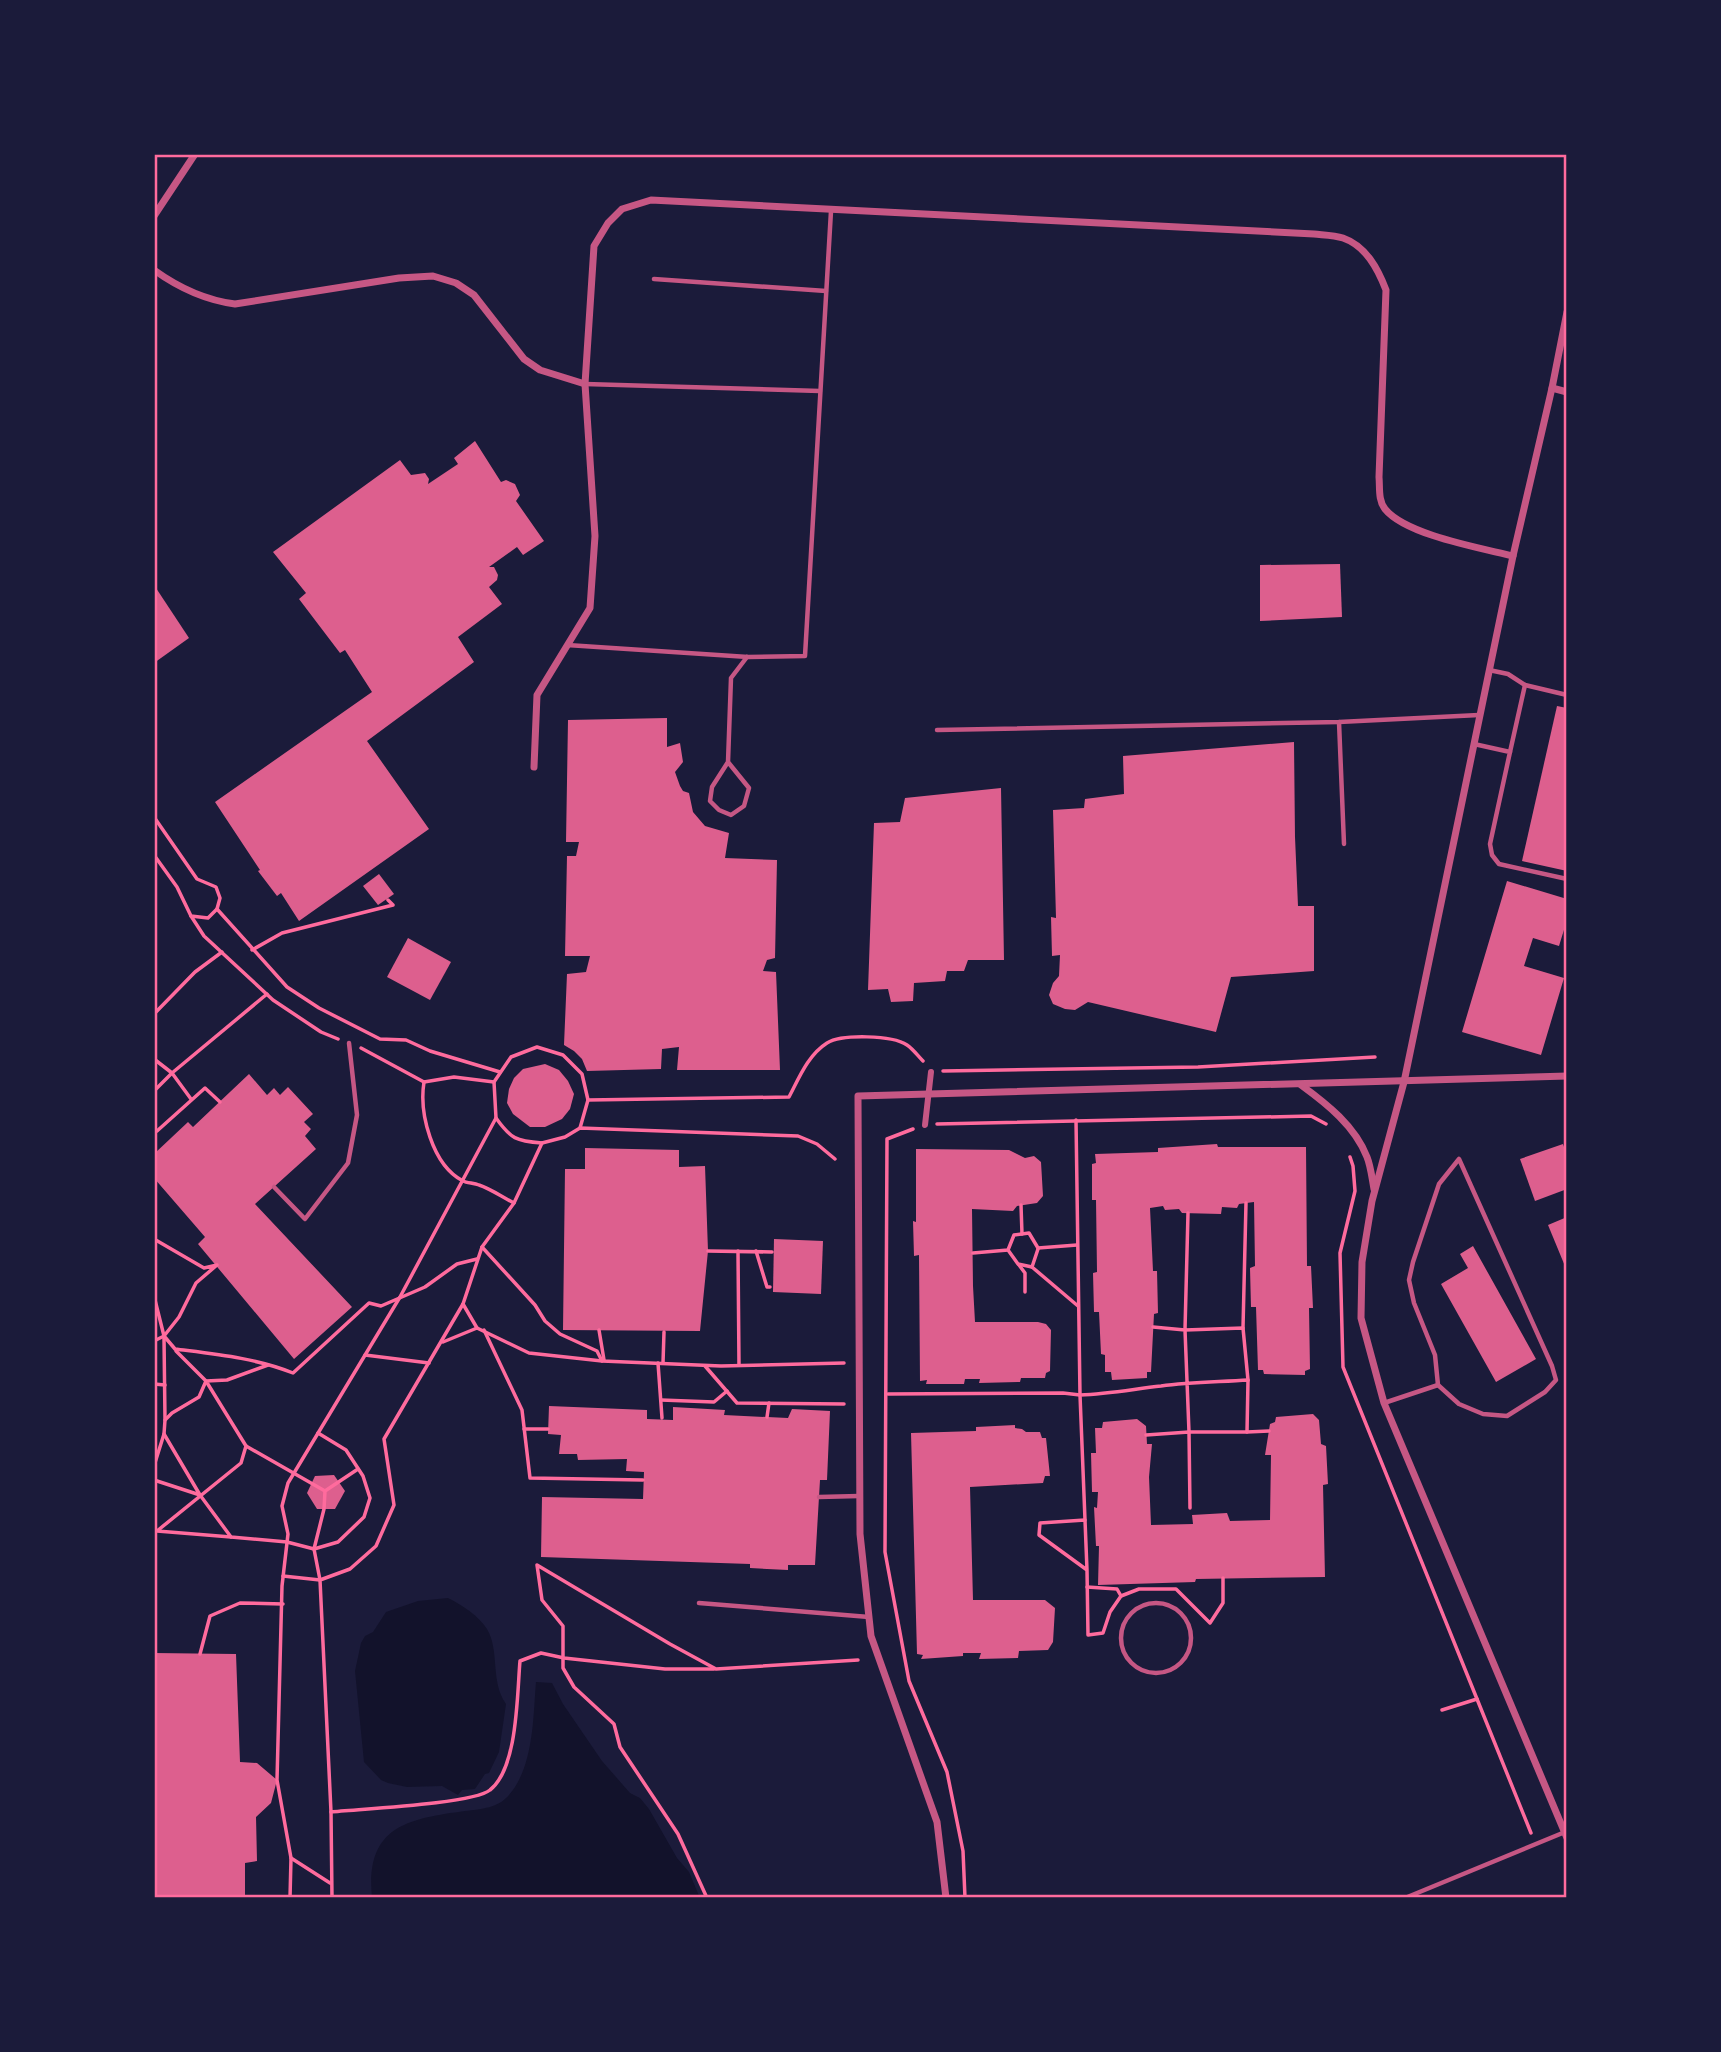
<svg xmlns="http://www.w3.org/2000/svg" width="1721" height="2052" viewBox="0 0 1721 2052" font-family="Cabin,sans-serif">
<rect width="100%" height="100%" fill="#1b1b3a"/>
<g fill="#12122b">
<path d="M448 1598C462 1605 479 1616 487 1629 500 1651 490 1681 506 1704L499 1752 489 1773 485 1774 475 1789 462 1790 458 1795 442 1786 407 1787 388 1783 381 1780 364 1762 355 1671 361 1643 365 1636 373 1632 386 1612 418 1601Z"/>
<path d="M536 1682 552 1683 563 1704 602 1761 630 1793 640 1798 649 1809 677 1858 689 1872 700 1898H372C365 1827 406 1819 465 1811 482 1809 498 1808 509 1795 534 1766 533 1717 536 1682Z"/>
</g>
<g fill="#dd5f8e">
<path d="M475 441 501 482 506 480 515 484 520 495 516 501 544 541 523 555 517 547 489 567H494L498 575 497 580 489 587 502 604 458 637 474 662 367 741 429 829 299 921 281 893 277 896 258 871 260 870 215 802 372 692 345 650 340 653 299 599 306 593 273 552 400 460 411 475 425 473 429 479 428 484 458 464 454 458Z"/>
<path d="M1340 564 1342 617 1260 621V565Z"/>
<path d="M154 585 189 638 154 663Z"/>
<path d="M1557 706 1567 708V871L1522 861Z"/>
<path d="M667 718V747L680 743 683 762 675 772 680 786 683 791 689 793 693 812 705 826 729 833 725 858 777 860 775 958 767 960 763 971 776 972 780 1070H677L679 1047 662 1049 661 1069 587 1071 582 1059 574 1051 564 1045 567 974 586 972 590 956H565L567 856H576L579 842H566L568 720Z"/>
<path d="M1294 742 1295 837 1298 906H1314V971L1231 977 1216 1032 1088 1002 1075 1010 1065 1009 1053 1004 1049 995 1053 983 1059 976 1060 955 1052 956 1051 917 1056 918 1053 810 1084 808 1085 799 1124 794 1123 756Z"/>
<path d="M1001 788 1004 960H968L964 971H947L945 981 914 983 913 1001 891 1002 888 989 868 990 874 823 900 822 905 798Z"/>
<path d="M379 874 394 894 378 905 363 886Z"/>
<path d="M1507 881 1567 899V920L1559 946 1533 938 1524 966 1564 978 1541 1055 1462 1032Z"/>
<path d="M408 938 451 962 430 1000 387 977Z"/>
<path d="M545 1064 559 1070 568 1081 574 1094 570 1109 562 1119 545 1127H530L513 1114 507 1103 509 1089 514 1078 523 1069Z"/>
<path d="M249 1074 267 1095 274 1088 280 1095 288 1087 313 1114 304 1122 311 1129 305 1136 316 1149 255 1204 352 1307 294 1359 198 1244 205 1237 154 1178V1154L188 1122 193 1127Z"/>
<path d="M1217 1144 1218 1147H1306L1307 1266H1311L1313 1308H1309L1310 1369 1305 1371V1375L1264 1374 1263 1370H1258L1256 1307H1251L1250 1268 1255 1266 1254 1202 1239 1204 1237 1208 1222 1207 1221 1214 1182 1213 1179 1209 1165 1210 1163 1206 1150 1208 1153 1271H1157L1158 1313 1154 1314 1151 1372H1147V1378L1112 1380 1111 1372H1105V1355L1101 1354 1099 1312H1094L1093 1273 1097 1272 1096 1200H1092V1164L1096 1163 1095 1154 1158 1152V1148Z"/>
<path d="M1563 1144 1567 1156V1189L1535 1201 1520 1159Z"/>
<path d="M585 1148 679 1150V1167L705 1166 708 1251 700 1331 563 1330 565 1169H585Z"/>
<path d="M916 1149 1009 1150 1025 1158 1034 1156 1041 1162 1043 1196 1037 1203 1017 1206 1013 1211 972 1209 973 1286 975 1322H1038L1046 1324 1051 1330 1050 1371 1046 1373 1045 1378H1021L1020 1382 979 1383 980 1379H965L964 1384H926L927 1380 920 1381 919 1255 914 1256 913 1221 916 1222Z"/>
<path d="M1567 1217V1271L1548 1225Z"/>
<path d="M774 1239 823 1241 821 1294 773 1292Z"/>
<path d="M1473 1246 1536 1359 1496 1382 1441 1284 1468 1268 1460 1254Z"/>
<path d="M549 1406 647 1410V1419L673 1420V1407L725 1410 724 1415 788 1418 792 1409 830 1411 827 1480H820L815 1565H788V1570L750 1568V1564L541 1557 542 1497 643 1499 644 1472 626 1471 627 1459 578 1460 577 1454H559L561 1435 548 1434Z"/>
<path d="M1313 1414 1319 1420 1321 1444 1326 1446 1328 1484 1323 1485 1325 1577 1196 1579 1195 1582 1098 1585 1099 1546H1096L1094 1507 1097 1508 1098 1492H1092L1091 1453H1096L1095 1428H1102L1103 1422 1137 1419 1146 1426 1147 1444H1152L1149 1477 1151 1525 1193 1524 1192 1515 1227 1513 1230 1521 1270 1520 1271 1455H1265L1270 1424 1275 1422 1276 1417Z"/>
<path d="M1015 1425V1428L1022 1429 1026 1432H1040L1042 1438H1046L1050 1476H1045L1043 1483 970 1487 973 1600H1045L1055 1608 1053 1642 1048 1650 1019 1651 1018 1658 979 1659 981 1653H963V1656L921 1659 923 1655 917 1654 911 1433 976 1431V1427Z"/>
<path d="M334 1475 345 1491 335 1509H317L307 1493 315 1476Z"/>
<path d="M154 1653 236 1654 240 1762 257 1763 277 1780 271 1803 256 1817 257 1861 245 1863V1898H154Z"/>
</g>
<g fill="none" stroke-linecap="round" stroke-linejoin="round">
<g stroke="#ff6b9d" stroke-width="3.5">
<path d="M154 817 197 879 216 887 220 898 217 909 287 987 319 1008 380 1039 406 1040 430 1051 500 1072"/>
<path d="M154 855 177 887 191 916 208 918 217 909"/>
<path d="M191 916 204 936 273 1000 321 1032 338 1039"/>
<path d="M252 950 282 933 393 905 388 900"/>
<path d="M154 1014 195 972 222 952"/>
<path d="M361 1048 424 1082 454 1077 494 1082"/>
<path d="M154 1059 172 1073 267 994"/>
<path d="M943 1071 1198 1067 1375 1057"/>
<path d="M424 1082C419 1113 432 1165 463 1181 467 1183 474 1183 479 1185 491 1189 502 1197 514 1203"/>
<path d="M154 1091 172 1073 191 1099"/>
<path d="M496 1118C511 1139 516 1141 542 1143"/>
<path d="M937 1124 1311 1116 1326 1124"/>
<path d="M580 1128 588 1100"/>
<path d="M913 1129 887 1139 885 1552 909 1681 947 1772 963 1851 965 1898"/>
<path d="M157 1131 205 1088 220 1102"/>
<path d="M1350 1157 1353 1166 1355 1191 1340 1253 1343 1367 1477 1699 1442 1710"/>
<path d="M1021 1205 1022 1234"/>
<path d="M1188 1213 1185 1330 1243 1328 1248 1380"/>
<path d="M154 1239 204 1268 217 1265 196 1283 179 1317 164 1336 175 1349C214 1354 256 1358 293 1373L369 1303 381 1306 425 1287 457 1264 477 1259"/>
<path d="M482 1247 535 1305 545 1321 560 1334 597 1351 602 1361"/>
<path d="M1008 1250 1018 1264 1032 1267 1078 1306"/>
<path d="M708 1251 772 1252"/>
<path d="M738 1251 739 1365"/>
<path d="M756 1251 767 1287H770"/>
<path d="M973 1253 1008 1250 1014 1235 1029 1233 1038 1248 1077 1245"/>
<path d="M1019 1265 1025 1273V1292"/>
<path d="M1032 1267 1038 1249"/>
<path d="M154 1296 164 1336 154 1341"/>
<path d="M463 1304 477 1328"/>
<path d="M1243 1328 1246 1203"/>
<path d="M484 1330 522 1410 530 1478 643 1480"/>
<path d="M599 1330 604 1360"/>
<path d="M164 1338 165 1420"/>
<path d="M443 1342 477 1328 529 1353 602 1361 721 1366 844 1363"/>
<path d="M365 1355 429 1363"/>
<path d="M658 1363 662 1418"/>
<path d="M663 1363 664 1332"/>
<path d="M268 1365 227 1380 206 1381 246 1446 325 1491"/>
<path d="M705 1366 737 1403 844 1404"/>
<path d="M154 1384 165 1385"/>
<path d="M888 1394 1063 1393 1080 1395 1076 1120"/>
<path d="M661 1400 714 1402 727 1391"/>
<path d="M767 1417 769 1403"/>
<path d="M524 1429H548"/>
<path d="M1247 1432 1269 1431"/>
<path d="M1146 1435 1189 1432 1190 1508"/>
<path d="M154 1466 164 1434"/>
<path d="M154 1480 200 1495 164 1434 165 1420 172 1413 199 1397 206 1381 176 1351"/>
<path d="M200 1495 231 1537 287 1542 314 1549 324 1509 325 1491 358 1469"/>
<path d="M1085 1520 1080 1395C1108 1394 1134 1389 1161 1386 1190 1382 1219 1382 1248 1380L1247 1432H1189L1185 1330 1153 1327"/>
<path d="M231 1537 157 1531 241 1463 246 1446"/>
<path d="M1087 1570 1085 1520 1040 1523 1039 1535 1087 1570 1088 1635 1103 1633 1110 1612 1121 1596"/>
<path d="M283 1576 320 1580 314 1549 338 1542 364 1517 370 1498 363 1476 346 1450 318 1433"/>
<path d="M1087 1587 1117 1589 1121 1596 1139 1589H1176L1210 1623 1223 1603V1578"/>
<path d="M200 1654 210 1616 240 1603 283 1604"/>
<path d="M1477 1699 1531 1833"/>
<path d="M331 1812C359 1809 473 1804 490 1790 518 1768 517 1694 520 1661L541 1653 564 1658 665 1669H714"/>
<path d="M291 1858 330 1883"/>
<path d="M290 1898 291 1858 277 1780 282 1586 288 1534 282 1506 288 1483 400 1297 496 1118 494 1082 511 1057 537 1047 563 1055 582 1074 588 1100 789 1097C799 1078 808 1055 827 1043 842 1034 892 1035 907 1045 913 1049 918 1056 923 1061"/>
<path d="M332 1898 331 1812 320 1580 350 1569 376 1546 394 1505 384 1439 463 1304 482 1247 514 1203 542 1143 565 1137 580 1128 798 1136 817 1144 835 1159"/>
<path d="M707 1898 678 1834 620 1747 614 1724 574 1687 563 1668V1626L542 1600 537 1565 670 1644 716 1669 858 1660"/>
</g>
<g stroke="#c65784" stroke-width="4.5">
<path d="M654 279 826 291"/>
<path d="M585 384 820 391"/>
<path d="M567 645 748 657 805 656 831 211"/>
<path d="M1489 670 1508 674 1525 685 1567 695"/>
<path d="M1339 722 1344 844"/>
<path d="M937 730 1339 722 1479 715"/>
<path d="M1474 744 1510 752 1490 844 1492 855 1499 864 1567 879"/>
<path d="M1510 752 1525 685"/>
<path d="M728 762 749 788 744 806 731 815 719 810 710 801 712 787 728 762 731 678 747 657"/>
<path d="M1459 1159 1552 1366 1556 1380 1545 1392 1507 1416 1483 1414 1459 1404 1438 1385 1435 1355 1414 1303 1409 1280 1413 1262 1439 1184Z"/>
<path d="M274 1187 305 1219 348 1163 357 1115 349 1043"/>
<path d="M1384 1403 1438 1385"/>
<path d="M819 1497 859 1496"/>
<circle cx="1156" cy="1638" r="35"/>
<path d="M699 1603 869 1617"/>
<path d="M1405 1898 1565 1832"/>
</g>
<path stroke="#c65784" stroke-width="6" d="M925 1125 931 1072"/>
<g stroke="#c65784" stroke-width="7">
<path d="M154 216 195 154"/>
<path d="M154 270C179 288 204 300 235 304L399 278 433 276 456 283 474 295 524 359 540 370 585 384"/>
<path d="M1567 312 1552 388 1513 556 1404 1082 1372 1201 1362 1262 1361 1318 1384 1403 1567 1838"/>
<path d="M1552 388 1567 392"/>
<path d="M534 767 537 695 590 608 595 536 585 384 594 246 608 223 622 209 651 200 1314 234C1323 235 1334 235 1343 238 1366 246 1378 269 1386 290L1379 477C1380 488 1378 500 1385 509 1406 535 1481 548 1513 556"/>
<path d="M1301 1085C1327 1104 1355 1126 1367 1157 1371 1167 1372 1179 1374 1189"/>
<path d="M946 1898 937 1822 871 1636 860 1534 858 1096 1567 1076"/>
</g>
</g>
<rect width="1721" height="2052" fill="none" stroke="#1b1b3a" stroke-width="312"/>
<rect x="156" y="156" width="1409" height="1740" fill="none" stroke="#ff6b9d" stroke-width="2.5"/>
</svg>
